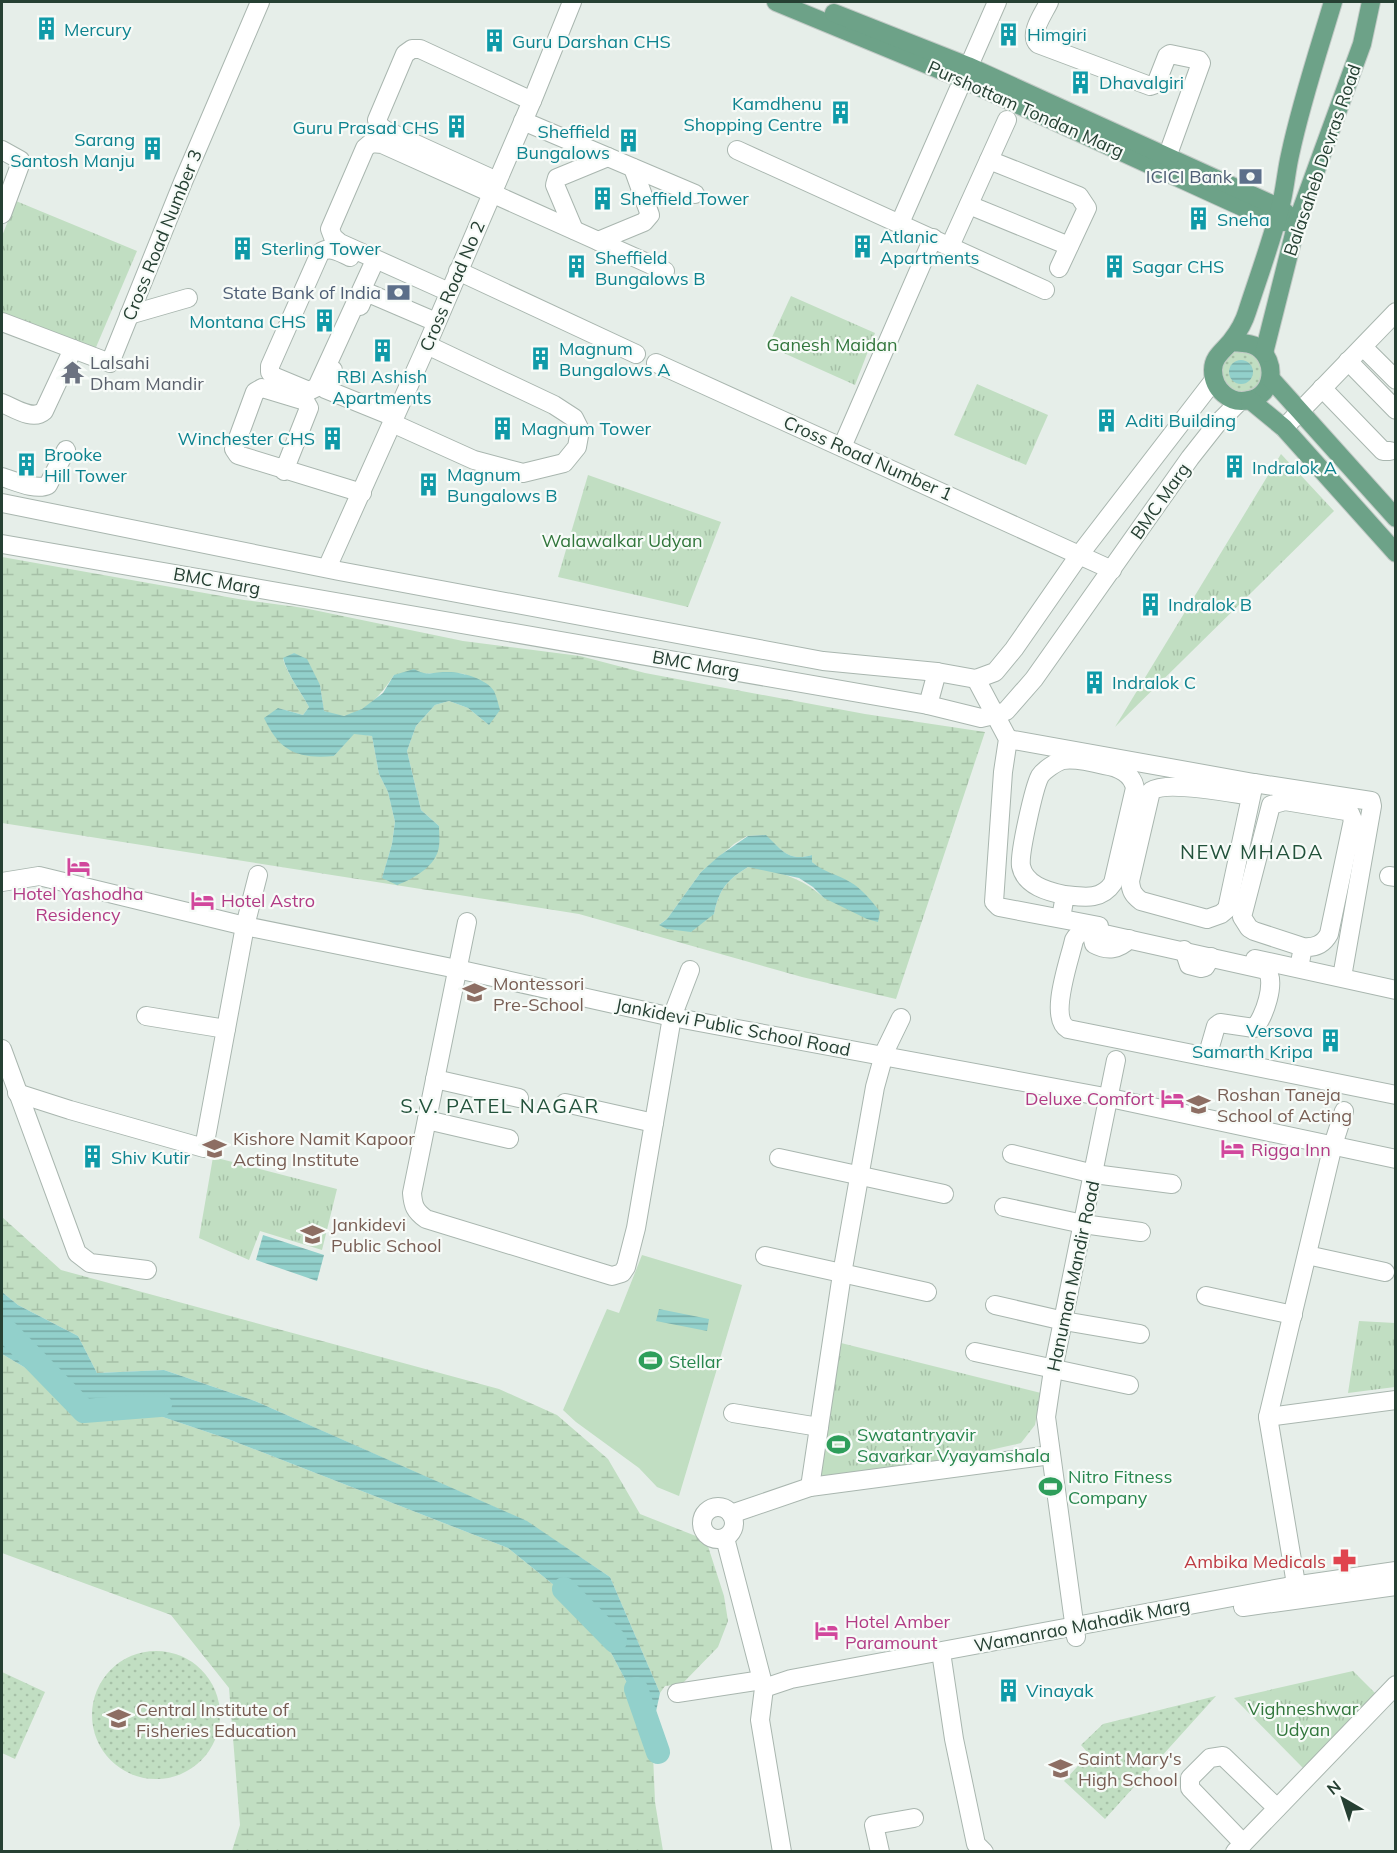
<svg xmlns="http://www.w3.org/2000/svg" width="1397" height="1853" viewBox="0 0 1397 1853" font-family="Mulish,sans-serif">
<defs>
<pattern id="grass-dots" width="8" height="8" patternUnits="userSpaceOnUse" patternTransform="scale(1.5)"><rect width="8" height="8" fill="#c1dec2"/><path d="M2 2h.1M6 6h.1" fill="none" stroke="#a6c0a7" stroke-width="1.8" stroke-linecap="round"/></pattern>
<pattern id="wetland-marsh" width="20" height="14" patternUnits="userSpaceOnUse" patternTransform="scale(1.5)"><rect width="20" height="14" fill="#c1dec2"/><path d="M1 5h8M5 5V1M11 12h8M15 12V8" fill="none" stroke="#a6c0a7"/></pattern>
<pattern id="park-tufts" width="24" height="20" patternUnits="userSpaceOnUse" patternTransform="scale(1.5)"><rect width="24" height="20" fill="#c1dec2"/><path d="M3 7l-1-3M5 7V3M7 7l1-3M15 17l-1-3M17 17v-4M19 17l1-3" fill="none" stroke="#a6c0a7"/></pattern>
<pattern id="water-rules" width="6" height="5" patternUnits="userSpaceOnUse" patternTransform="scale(1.5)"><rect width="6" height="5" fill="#92d0cb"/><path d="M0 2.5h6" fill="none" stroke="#77aaa5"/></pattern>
</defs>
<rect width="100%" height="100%" fill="#e6eee9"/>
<g fill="url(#grass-dots)">
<circle cx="1242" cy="372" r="21"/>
<circle cx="156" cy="1715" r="64"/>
<path d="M2 1672 45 1692 15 1759 2 1753Z"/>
<path d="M1216 1696 1105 1819 1064 1781 1089 1754 1081 1745 1103 1724Z"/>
</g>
<g fill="url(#wetland-marsh)" fill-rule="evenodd">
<path d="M2 557 244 600 304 608 463 641 580 656 645 673 865 714 985 732 896 999 802 977 579 914 2 823ZM294 653 320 685 324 711C330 713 337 716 343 716 365 715 383 692 394 675 418 675 441 671 465 674L489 725 468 708 449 701 435 705 416 726 407 751 421 810 439 826 382 878 392 844 395 822 388 792 379 774 372 736 354 733 334 756 278 708 303 715 309 707C300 690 288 676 283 659ZM765 835C782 850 788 862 812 855V862L822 871 850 882 824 898C802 877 777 871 748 867 727 880 719 889 714 914L660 924 667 919 701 872 734 844 747 836Z"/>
<path d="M2 1217 61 1270 499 1389 557 1415 608 1459 640 1514 706 1540 724 1596 728 1621 718 1647 682 1684 665 1686 660 1693 610 1577 526 1521 255 1401 164 1370 97 1373 78 1336 18 1305 2 1292Z"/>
<path d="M2 1354 75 1397 148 1412 228 1439 508 1548 591 1615 652 1730 655 1802 663 1851H232L240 1825 229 1688 171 1615 2 1553Z"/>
</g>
<g fill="url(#park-tufts)">
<path d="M16 201 137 251 94 352 2 317V236Z"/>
<path d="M791 296 875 333 855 385 768 346Z"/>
<path d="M977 384 1048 415 1026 465 954 435Z"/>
<path d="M1281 454 1334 511 1115 727Z"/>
<path d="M588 475 721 522 688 607 558 577Z"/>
<path d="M213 1157 337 1189 322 1250 260 1231 249 1260 199 1238Z"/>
<path d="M1359 1321 1395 1323V1387L1348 1393Z"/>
<path d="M841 1343 1041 1393 1035 1425 1021 1443 910 1468 820 1477Z"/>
<path d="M1353 1671 1376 1694 1303 1768 1234 1698Z"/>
</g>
<path fill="#c1dec2" d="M642 1255 742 1285 679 1496 657 1487 639 1468 576 1422 563 1410 607 1309 619 1313Z"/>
<g fill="url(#water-rules)">
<circle cx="1241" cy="372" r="12"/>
<path d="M294 653 307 659 320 685 324 711 344 716 362 709 383 693 394 675 414 669C429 677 430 672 446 672 460 671 487 679 494 691 497 697 498 704 500 710L489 725 468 708 449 701 435 705 416 726 407 751 421 810 439 826C439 832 440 840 439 846 437 866 413 879 397 885L382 878 392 844 395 822 388 792 379 774 372 736 354 734 334 756C298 759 280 752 264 718L278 708 303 715 309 707C300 690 288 676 283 658Z"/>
<path d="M766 835C782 850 788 862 812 855V862C825 873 837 874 850 882 861 888 873 902 880 912L878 922 867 919 824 898 813 887 799 878 748 867C727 880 719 889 714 914L691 932 667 929 659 925 667 919 701 872 719 856 748 836Z"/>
<path d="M263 1235 324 1255 317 1281 256 1260Z"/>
<path d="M2 1292 18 1305 78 1336 97 1373 164 1370 255 1401 527 1521 610 1577 660 1693 652 1730 591 1615 508 1548 228 1439 148 1412 75 1397 2 1354Z"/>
<path d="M659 1309 709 1319 707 1331 656 1321Z"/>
</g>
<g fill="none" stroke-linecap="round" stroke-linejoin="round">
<g stroke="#92d0cb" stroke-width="24">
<path d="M2 1330 7 1332 84 1411 160 1405"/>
<path d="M564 1589 615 1641"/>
<path d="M636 1689 658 1752"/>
</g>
<defs>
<g id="minor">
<path d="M1049 2C1044 13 1028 34 1038 44L1150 86 1156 84 1167 56 1170 54 1199 60 1201 63 1167 157"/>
<path d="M523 121 695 194"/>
<path d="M2 150 20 160V165L2 214"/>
<path d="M737 150 1045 290"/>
<path d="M989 160 1079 196 1087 208 1059 268"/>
<path d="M497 181 385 130 380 126 377 120 405 54 412 49H420L532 101"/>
<path d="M969 205 1069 246"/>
<path d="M900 223 997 2"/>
<path d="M574 230 555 185 557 178 608 157"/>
<path d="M598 241 644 222 650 215 633 168"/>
<path d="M950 246 1007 120"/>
<path d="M350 257C341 253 329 245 320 253L270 366V372L273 376 309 391 317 387 372 267"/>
<path d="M458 271 636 354"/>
<path d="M449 292 340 243 333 237 330 229 365 148 371 143 382 144 665 271"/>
<path d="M360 306 366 292 436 322"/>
<path d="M129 315 188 298"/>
<path d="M2 322 110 363 183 182 260 2"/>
<path d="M1363 347 1396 380"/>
<path d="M1348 361 1396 410"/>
<path d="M656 363 1112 570"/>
<path d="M333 370 325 389 394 417"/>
<path d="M1322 388 1383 451H1390"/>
<path d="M2 403C14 408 33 421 44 411L73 349"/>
<path d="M392 423 474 460 523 473 564 463 577 447 580 430 574 418 554 405 427 345"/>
<path d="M1284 428 1396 312"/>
<path d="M842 447 933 238"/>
<path d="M284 471 309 408 305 401 262 388 255 392 234 449 238 455 362 493"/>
<path d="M2 477C15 481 36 491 48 485L66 450"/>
<path d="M2 503 339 571 823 661 937 672 976 679 995 672 1014 649 1080 554 1214 380"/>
<path d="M2 544 928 705 981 718 994 715 1006 711 1034 679 1190 458 1216 425 1240 401"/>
<path d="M327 568 427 345 534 96 572 2"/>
<path d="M976 679 1008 739 1003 772 994 902 999 907 1099 926"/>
<path d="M928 705 937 672"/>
<path d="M1008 739 1254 783 1371 801 1372 806 1342 977"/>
<path d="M1251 796C1230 793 1167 780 1151 791L1130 881C1131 891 1133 895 1141 901L1207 919 1221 914 1227 909 1254 783"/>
<path d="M1389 876 1396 877"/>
<path d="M2 882 39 876 245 926 457 969 672 1017 1110 1098 1396 1159"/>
<path d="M1061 918 1065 895C1049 892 1025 886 1021 866 1019 854 1034 787 1040 776 1044 770 1056 762 1063 760 1075 758 1092 762 1104 765 1118 767 1132 773 1135 788L1113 883C1101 901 1083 897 1065 895"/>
<path d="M467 922 412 1193C413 1206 415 1211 426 1219L612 1276 622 1273 626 1267 636 1228 672 1017 690 970"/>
<path d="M1091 931 1094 944C1107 951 1119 950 1129 939"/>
<path d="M1184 950 1189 965 1201 968 1205 967 1211 957"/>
<path d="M1255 959 1396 990"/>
<path d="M1299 968 1303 947 1254 931 1249 928 1242 917 1271 805 1285 801 1346 811 1350 813 1353 820 1329 934C1323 945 1314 948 1303 947"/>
<path d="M146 1016 226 1029"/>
<path d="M2 1049 77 1253 90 1263 147 1270"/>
<path d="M1207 1057 1216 1026 1220 1023 1254 1028C1264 1019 1277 980 1266 970L1091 931C1082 930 1079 932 1074 940 1070 959 1048 1018 1068 1029L1396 1095"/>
<path d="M435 1079 519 1098"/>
<path d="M17 1093 70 1110 204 1148 245 926 258 875"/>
<path d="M565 1103 654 1123"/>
<path d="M427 1120 509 1139"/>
<path d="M1012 1154 1094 1174 1172 1184"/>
<path d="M779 1158 944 1194"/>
<path d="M1004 1207 1083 1224 1141 1232"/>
<path d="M1307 1255 1385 1272"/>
<path d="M765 1256 927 1292"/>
<path d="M1206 1296 1293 1315"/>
<path d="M995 1305 1064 1321 1140 1334"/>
<path d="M975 1352 1129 1385"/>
<path d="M733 1413 819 1427"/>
<path d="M1268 1417 1396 1400"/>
<path d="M810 1487 842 1274 875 1087 885 1051 901 1018"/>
<circle cx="718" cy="1523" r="16"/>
<path d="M731 1514 810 1487 1051 1455"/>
<path d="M725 1538 762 1680 764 1688 760 1720 782 1852"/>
<path d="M1298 1596 1268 1417 1333 1145 1344 1111"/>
<path d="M1243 1607 1396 1586"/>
<path d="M1076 1637 1046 1417 1053 1370 1116 1060"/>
<path d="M941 1652 954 1739 976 1844 984 1852"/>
<path d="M764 1688 791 1679 1286 1587 1396 1571"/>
<path d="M677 1693 762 1680"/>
<path d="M1243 1843 1190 1788V1778L1210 1758 1223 1756 1277 1808"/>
<path d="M880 1852 874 1825 914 1818"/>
<path d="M1235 1852 1396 1685"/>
</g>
<g id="major">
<path d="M776 2 962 79 1275 222H1297"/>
<path d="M834 13 968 66 1280 208 1288 215"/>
<path d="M1231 342C1240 343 1249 342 1257 347 1278 361 1274 395 1249 400 1230 405 1213 389 1213 370 1213 356 1225 350 1232 340 1238 332 1244 322 1247 312 1258 278 1271 243 1280 208 1285 191 1286 172 1290 155 1301 103 1318 52 1333 2"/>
<path d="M1264 353 1297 222 1362 44 1371 2"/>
<path d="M1271 379 1396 518"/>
<path d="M1250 400 1284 428 1396 553"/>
</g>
</defs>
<use href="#minor" stroke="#a9b6af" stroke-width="20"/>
<use href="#major" stroke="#c2cac6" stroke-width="20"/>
<use href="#minor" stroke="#fff" stroke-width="18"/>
<use href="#major" stroke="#6da288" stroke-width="18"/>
</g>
<defs>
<symbol id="building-bare" viewBox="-9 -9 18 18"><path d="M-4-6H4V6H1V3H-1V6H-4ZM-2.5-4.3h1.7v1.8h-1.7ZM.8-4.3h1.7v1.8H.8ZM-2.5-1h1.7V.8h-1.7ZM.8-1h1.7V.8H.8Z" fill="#0f9aa8" stroke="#f7fbf8" stroke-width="2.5" paint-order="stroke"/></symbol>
<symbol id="bank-bare" viewBox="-9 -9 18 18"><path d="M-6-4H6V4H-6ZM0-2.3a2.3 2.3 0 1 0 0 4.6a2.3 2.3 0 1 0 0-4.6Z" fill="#5c6f8a" stroke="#f7fbf8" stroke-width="2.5" paint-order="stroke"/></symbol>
<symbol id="temple-bare" viewBox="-9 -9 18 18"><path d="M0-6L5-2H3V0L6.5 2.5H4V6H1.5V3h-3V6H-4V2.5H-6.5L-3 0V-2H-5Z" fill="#6b7280" stroke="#f7fbf8" stroke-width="2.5" paint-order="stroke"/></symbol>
<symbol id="hotel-bare" viewBox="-9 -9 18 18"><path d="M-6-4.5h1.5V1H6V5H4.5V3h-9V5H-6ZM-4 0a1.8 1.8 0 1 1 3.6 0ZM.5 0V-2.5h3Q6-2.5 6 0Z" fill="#d1479c" stroke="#f7fbf8" stroke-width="2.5" paint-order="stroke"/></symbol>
<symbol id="school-bare" viewBox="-9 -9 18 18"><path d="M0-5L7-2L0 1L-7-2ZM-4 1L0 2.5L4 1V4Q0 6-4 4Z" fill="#8d6e63" stroke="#f7fbf8" stroke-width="2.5" paint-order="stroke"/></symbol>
<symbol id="university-bare" viewBox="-9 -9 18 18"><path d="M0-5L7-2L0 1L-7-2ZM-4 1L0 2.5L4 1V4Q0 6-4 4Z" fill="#8d6e63" stroke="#f7fbf8" stroke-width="2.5" paint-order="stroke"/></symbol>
<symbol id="stadium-bare" viewBox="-9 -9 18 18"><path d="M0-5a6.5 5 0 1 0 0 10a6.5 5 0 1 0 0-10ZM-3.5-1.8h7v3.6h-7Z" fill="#2e9e5b" stroke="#f7fbf8" stroke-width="2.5" paint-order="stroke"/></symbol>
<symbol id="pharmacy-bare" viewBox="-9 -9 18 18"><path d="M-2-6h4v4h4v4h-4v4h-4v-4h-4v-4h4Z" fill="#e0444e" stroke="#f7fbf8" stroke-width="2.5" paint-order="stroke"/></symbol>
</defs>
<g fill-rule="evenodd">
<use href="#building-bare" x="30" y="12" width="33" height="33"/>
<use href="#building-bare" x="992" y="18" width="33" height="33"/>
<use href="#building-bare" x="478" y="24" width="33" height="33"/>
<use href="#building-bare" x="1064" y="66" width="33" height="33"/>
<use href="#building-bare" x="824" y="96" width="33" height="33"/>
<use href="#building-bare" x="440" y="110" width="33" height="33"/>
<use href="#building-bare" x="612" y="124" width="33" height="33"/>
<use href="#building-bare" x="136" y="132" width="33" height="33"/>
<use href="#bank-bare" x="1234" y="160" width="33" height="33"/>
<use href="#building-bare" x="586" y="182" width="33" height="33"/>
<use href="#building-bare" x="1182" y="202" width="33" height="33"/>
<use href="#building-bare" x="846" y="230" width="33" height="33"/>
<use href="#building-bare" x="226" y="232" width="33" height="33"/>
<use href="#building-bare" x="1098" y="250" width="33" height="33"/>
<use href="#building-bare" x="560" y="250" width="33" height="33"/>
<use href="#bank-bare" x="382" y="276" width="33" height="33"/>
<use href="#building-bare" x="308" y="304" width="33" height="33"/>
<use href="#building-bare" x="366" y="334" width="33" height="33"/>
<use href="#building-bare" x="524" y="342" width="33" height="33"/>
<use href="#temple-bare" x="56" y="356" width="33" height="33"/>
<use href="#building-bare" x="1090" y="404" width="33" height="33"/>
<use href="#building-bare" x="486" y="412" width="33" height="33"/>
<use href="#building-bare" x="316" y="422" width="33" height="33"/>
<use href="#building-bare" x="10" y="448" width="33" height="33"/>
<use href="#building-bare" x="1218" y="450" width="33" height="33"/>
<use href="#building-bare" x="412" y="468" width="33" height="33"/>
<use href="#building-bare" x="1134" y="588" width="33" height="33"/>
<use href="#building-bare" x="1078" y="666" width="33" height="33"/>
<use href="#hotel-bare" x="62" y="850" width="33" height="33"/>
<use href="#hotel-bare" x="186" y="884" width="33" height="33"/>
<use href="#school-bare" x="458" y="976" width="33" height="33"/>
<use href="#building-bare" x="1314" y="1024" width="33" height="33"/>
<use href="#hotel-bare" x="1156" y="1082" width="33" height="33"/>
<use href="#university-bare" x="1182" y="1088" width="33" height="33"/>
<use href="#school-bare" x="198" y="1132" width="33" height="33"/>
<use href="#hotel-bare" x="1216" y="1132" width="33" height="33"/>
<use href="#building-bare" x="76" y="1140" width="33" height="33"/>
<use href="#school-bare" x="296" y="1218" width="33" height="33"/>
<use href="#stadium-bare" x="634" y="1344" width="33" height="33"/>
<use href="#stadium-bare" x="822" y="1428" width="33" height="33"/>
<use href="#stadium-bare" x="1034" y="1470" width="33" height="33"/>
<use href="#pharmacy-bare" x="1328" y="1544" width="33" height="33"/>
<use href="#hotel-bare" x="810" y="1614" width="33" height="33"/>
<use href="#building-bare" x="992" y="1674" width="33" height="33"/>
<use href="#university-bare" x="102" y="1702" width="33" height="33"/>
<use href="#school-bare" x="1044" y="1752" width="33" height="33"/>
</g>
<g text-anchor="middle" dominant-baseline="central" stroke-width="4.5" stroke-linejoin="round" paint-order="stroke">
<g font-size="18" fill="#0d838f" stroke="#f7fbf8" text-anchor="start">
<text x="64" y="29">Mercury</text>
<text x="1027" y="34">Himgiri</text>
<text x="512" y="41">Guru Darshan CHS</text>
<text x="1099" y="82">Dhavalgiri</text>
<text x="822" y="103" text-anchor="end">Kamdhenu<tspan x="822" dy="21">Shopping Centre</tspan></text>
<text x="439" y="127" text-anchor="end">Guru Prasad CHS</text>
<text x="610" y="131" text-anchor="end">Sheffield<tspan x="610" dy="21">Bungalows</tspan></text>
<text x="135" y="139" text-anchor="end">Sarang<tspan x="135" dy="21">Santosh Manju</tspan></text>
<text x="620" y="198">Sheffield Tower</text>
<text x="1217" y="219">Sneha</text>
<text x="880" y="236">Atlanic<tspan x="880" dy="21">Apartments</tspan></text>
<text x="261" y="248">Sterling Tower</text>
<text x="595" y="257">Sheffield<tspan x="595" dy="21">Bungalows B</tspan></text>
<text x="1132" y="266">Sagar CHS</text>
<text x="306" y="321" text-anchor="end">Montana CHS</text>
<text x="559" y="348">Magnum<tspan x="559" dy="21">Bungalows A</tspan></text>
<text x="382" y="376" text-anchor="middle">RBI Ashish<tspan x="382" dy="21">Apartments</tspan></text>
<text x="1125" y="420">Aditi Building</text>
<text x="521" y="428">Magnum Tower</text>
<text x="315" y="438" text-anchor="end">Winchester CHS</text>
<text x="44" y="454">Brooke<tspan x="44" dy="21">Hill Tower</tspan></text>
<text x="1252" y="467">Indralok A</text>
<text x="447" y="474">Magnum<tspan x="447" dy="21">Bungalows B</tspan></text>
<text x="1168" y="604">Indralok B</text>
<text x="1112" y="682">Indralok C</text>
<text x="1313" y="1030" text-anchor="end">Versova<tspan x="1313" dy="21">Samarth Kripa</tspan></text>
<text x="111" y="1157">Shiv Kutir</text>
<text x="1026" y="1690">Vinayak</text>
</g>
<g font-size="18" fill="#264033" stroke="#f7fbf8">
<text transform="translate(1026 109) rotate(24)">Purshottam Tondan Marg</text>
<text transform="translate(1322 160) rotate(-71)">Balasaheb Devras Road</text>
<text transform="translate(162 235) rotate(-68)">Cross Road Number 3</text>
<text transform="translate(452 286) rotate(-67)">Cross Road No 2</text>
<text transform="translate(868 458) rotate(24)">Cross Road Number 1</text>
<text transform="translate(1160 501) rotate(-55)">BMC Marg</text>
<text transform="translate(217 581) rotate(10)">BMC Marg</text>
<text transform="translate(696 664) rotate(10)">BMC Marg</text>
<text transform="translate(733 1027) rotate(11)">Jankidevi Public School Road</text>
<text transform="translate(1073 1276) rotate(-78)">Hanuman Mandir Road</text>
<text transform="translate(1082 1625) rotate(-11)">Wamanrao Mahadik Marg</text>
</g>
<g font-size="18" fill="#4e5e75" stroke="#f7fbf8" text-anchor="end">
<text x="1232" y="176">ICICI Bank</text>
<text x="381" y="292">State Bank of India</text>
</g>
<g font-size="18" fill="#31763b" stroke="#f7fbf8">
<text x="832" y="344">Ganesh Maidan</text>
<text x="622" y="540">Walawalkar Udyan</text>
<text x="1303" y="1708">Vighneshwar<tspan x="1303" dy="21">Udyan</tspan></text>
</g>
<g font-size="18" fill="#5b616d" stroke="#f7fbf8" text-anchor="start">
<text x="90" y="362">Lalsahi<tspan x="90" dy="21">Dham Mandir</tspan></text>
</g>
<g font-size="18" fill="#b23c85" stroke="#f7fbf8" text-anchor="start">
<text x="78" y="893" text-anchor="middle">Hotel Yashodha<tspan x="78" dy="21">Residency</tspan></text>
<text x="221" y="900">Hotel Astro</text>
<text x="1154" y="1098" text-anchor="end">Deluxe Comfort</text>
<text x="1251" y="1149">Rigga Inn</text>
<text x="845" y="1621">Hotel Amber<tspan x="845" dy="21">Paramount</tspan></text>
</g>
<g font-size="18" fill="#785e54" stroke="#f7fbf8" text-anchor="start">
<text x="493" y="983">Montessori<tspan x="493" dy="21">Pre-School</tspan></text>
<text x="1217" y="1094">Roshan Taneja<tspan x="1217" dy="21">School of Acting</tspan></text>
<text x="233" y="1138">Kishore Namit Kapoor<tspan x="233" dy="21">Acting Institute</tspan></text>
<text x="331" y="1224">Jankidevi<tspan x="331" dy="21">Public School</tspan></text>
<text x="136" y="1709">Central Institute of<tspan x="136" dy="21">Fisheries Education</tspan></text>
<text x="1078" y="1758">Saint Mary's<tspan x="1078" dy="21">High School</tspan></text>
</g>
<g font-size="18" fill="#27864d" stroke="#f7fbf8" text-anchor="start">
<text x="669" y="1361">Stellar</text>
<text x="857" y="1434">Swatantryavir<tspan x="857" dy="21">Savarkar Vyayamshala</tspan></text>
<text x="1068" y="1476">Nitro Fitness<tspan x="1068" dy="21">Company</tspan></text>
</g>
<g font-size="18" fill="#be3a42" stroke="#f7fbf8" text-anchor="end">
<text x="1326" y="1561">Ambika Medicals</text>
</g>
<g font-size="20" letter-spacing="1.5" fill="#22523b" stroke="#f7fbf8">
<text x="1252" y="851">NEW MHADA</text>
<text x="500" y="1105">S.V. PATEL NAGAR</text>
</g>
</g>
<rect width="1397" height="1853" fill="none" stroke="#264033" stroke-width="6"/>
<g transform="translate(1343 1799) rotate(321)" stroke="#f7fbf8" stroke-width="4.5" paint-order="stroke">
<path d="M0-4.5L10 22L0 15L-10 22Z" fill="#264033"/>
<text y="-9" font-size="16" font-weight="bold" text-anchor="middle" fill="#264033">N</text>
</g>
</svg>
